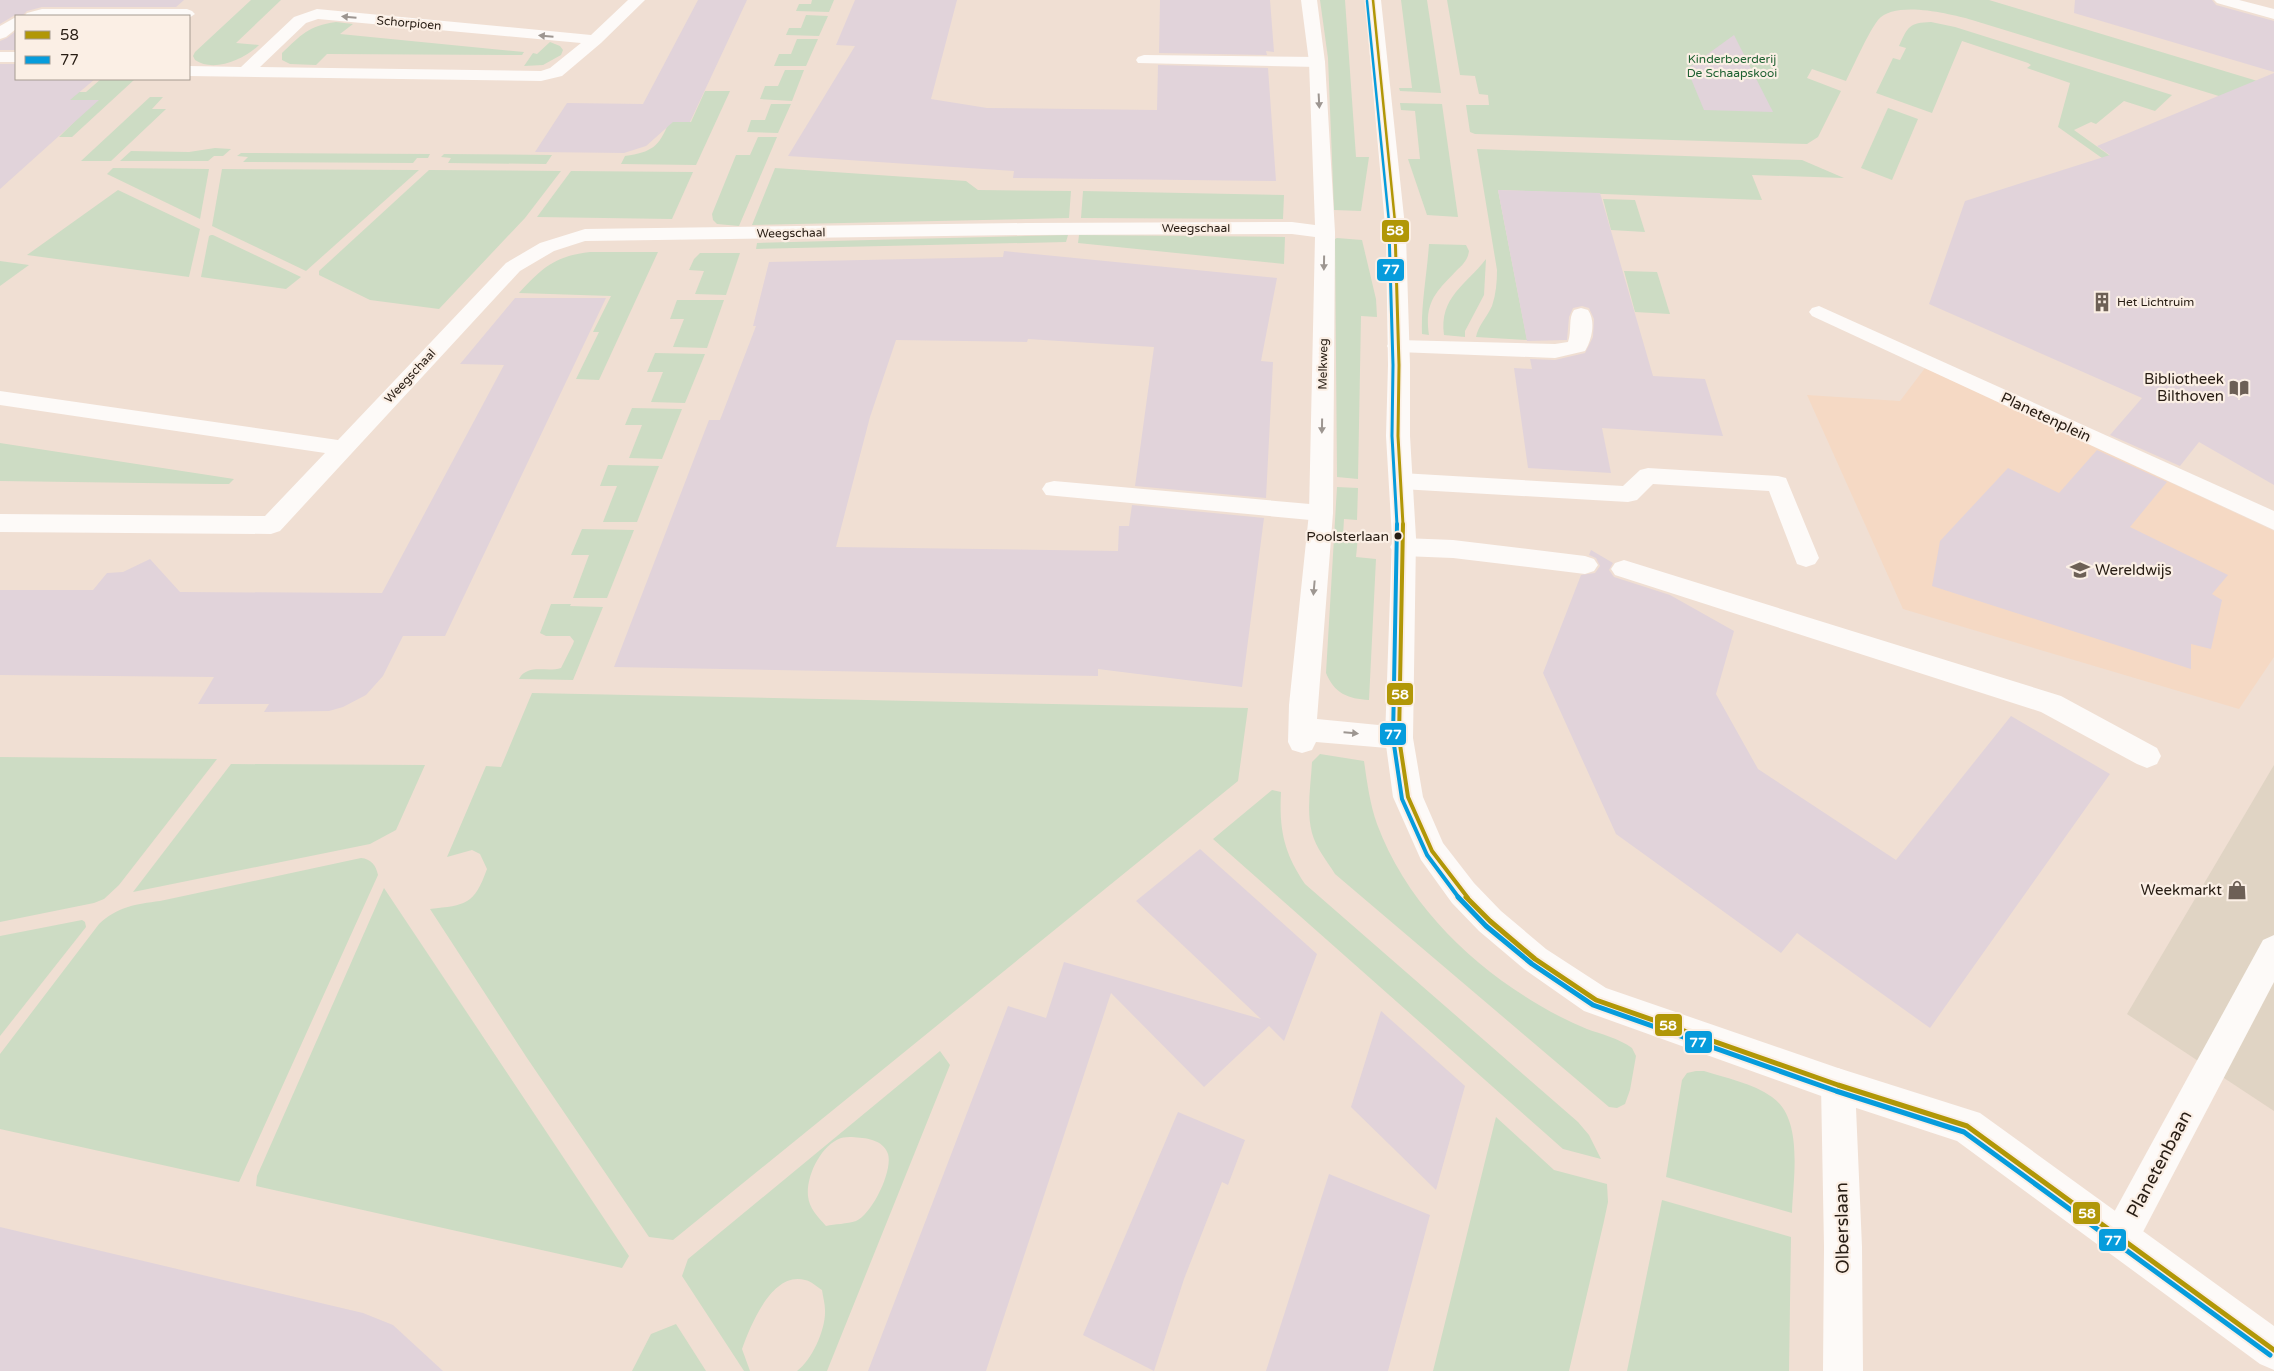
<svg xmlns="http://www.w3.org/2000/svg" width="2274" height="1371" viewBox="0 0 2274 1371" font-family="'Varela Round',sans-serif">
<rect width="100%" height="100%" fill="#f0dfd3"/>
<path fill="#e0d4c4" d="M2274 765V1111L2127 1014Z"/>
<path fill="#f5d9c4" d="M1925 368 2274 531V657L2239 709 1903 609 1807 395 1900 401Z"/>
<g fill="#cddcc4" fill-rule="evenodd">
<path d="M251 0H281L236 43 259 45C245 59 214 73 195 60L193 56 195 52Z"/>
<path d="M812 0H834L829 12 796 11 799 4H811Z"/>
<path d="M1320 0H1345L1356 157H1369L1361 211 1334 210 1328 58Z"/>
<path d="M1401 0H1427L1441 93 1400 91 1399 88H1412Z"/>
<path d="M1447 0H1989L2274 86V113L1972 20C1950 14 1895 0 1878 20 1868 33 1854 65 1846 81L1812 69 1807 78 1841 91 1818 137 1807 144 1475 134 1470 132 1466 105H1489L1488 95 1479 94 1475 76 1460 75Z"/>
<path d="M806 15 828 16 819 36 786 35 789 28H801Z"/>
<path d="M336 22 353 24 340 34 524 52 522 55 327 54 316 65 290 64 282 60V53C301 35 308 26 336 22Z"/>
<path d="M1931 22 1955 27 2172 95 2155 111 2124 101 2096 124 2091 122 2074 130 2127 168 2119 170 2058 127 2070 83 2027 68 2031 65 2028 63 1962 41 1932 113 1876 93 1893 58 1900 60 1906 48 1899 46C1908 26 1909 23 1931 22Z"/>
<path d="M797 39H818L806 66H774L779 54H791Z"/>
<path d="M550 42 560 46 563 50 561 55 543 65 524 66 533 53 537 54Z"/>
<path d="M785 70H804L792 101 760 99 765 86H778Z"/>
<path d="M101 79H135L72 137H59L78 118 0 92H86Z"/>
<path d="M705 91H730L696 165 621 164 625 156C652 152 659 147 669 122H691Z"/>
<path d="M150 97H163L152 109H166L111 161H81Z"/>
<path d="M1400 103 1442 104 1458 217 1427 215 1408 159H1420L1415 111 1401 110Z"/>
<path d="M771 104H791L778 133 747 132 751 120H765Z"/>
<path d="M1888 108 1918 119 1892 180 1861 168Z"/>
<path d="M758 137H777L739 226 717 224 713 220 712 214 736 155H750Z"/>
<path d="M215 148 231 149 223 156H214L208 161H120L131 151 189 152Z"/>
<path d="M1477 149 1802 160 1844 178 1752 175 1762 200 1498 190 1527 340 1476 337C1478 326 1487 317 1492 306 1496 294 1497 282 1497 270Z"/>
<path d="M241 153 430 154 428 158H417L413 163 243 162 248 157 237 156Z"/>
<path d="M444 154 552 155 546 164 448 163 451 158 441 157Z"/>
<path d="M113 168 209 169 200 219 107 174Z"/>
<path d="M775 168 966 181 978 190 1071 191 1069 218 752 225Z"/>
<path d="M222 169 419 170 306 271 212 226Z"/>
<path d="M429 170 561 171 525 218 439 309 370 300 319 275V271Z"/>
<path d="M571 171 693 172 672 219 537 217Z"/>
<path d="M118 190 200 229 189 277 27 255Z"/>
<path d="M1083 191 1284 195 1283 219 1081 218Z"/>
<path d="M1603 199 1635 200 1645 232 1611 230Z"/>
<path d="M211 235H213L301 277 286 289 201 277 209 236Z"/>
<path d="M1068 235 1066 242 756 249 757 243Z"/>
<path d="M1079 235 1285 237 1284 264 1078 243Z"/>
<path d="M1337 238 1362 240 1376 299 1377 317 1361 316 1358 479 1337 477 1335 239Z"/>
<path d="M1429 244 1466 245 1469 251C1468 259 1463 265 1457 270 1436 292 1424 302 1429 335L1422 334C1421 304 1427 274 1429 244Z"/>
<path d="M590 252H658L599 380 576 379 599 332H593L611 296 519 293C542 268 555 256 590 252Z"/>
<path d="M700 253H740L726 295 695 294 704 271 689 270 694 259Z"/>
<path d="M1486 259 1484 295 1465 331V337L1444 335C1439 297 1466 285 1486 259Z"/>
<path d="M0 261 29 265 0 286Z"/>
<path d="M1624 271 1657 272 1670 314 1635 312Z"/>
<path d="M677 300H724L707 348 673 347 684 319H670Z"/>
<path d="M655 353 705 354 685 403 651 402 663 372H647Z"/>
<path d="M632 408 682 409 662 459 629 458 642 425H625Z"/>
<path d="M0 443 234 479 229 484H215L0 481Z"/>
<path d="M608 465 659 466 637 522H603L617 486H600Z"/>
<path d="M1337 487 1358 488 1357 520 1344 519 1343 536 1358 537 1356 557 1376 559 1369 700C1348 699 1334 693 1326 673Z"/>
<path d="M582 529 634 530 607 598H573L589 555H571Z"/>
<path d="M551 604H571L570 606 603 607 573 680 519 679C528 663 547 673 561 668L573 644 574 641 570 636H546L540 633Z"/>
<path d="M532 693 1248 708 1238 781 673 1240 649 1237 527 1058 430 909C466 905 474 905 487 869L480 854 472 850 447 857 486 766 501 767Z"/>
<path d="M1320 754 1364 761C1367 782 1370 804 1377 824 1406 902 1468 963 1539 1005 1554 1014 1570 1022 1587 1029 1601 1034 1620 1039 1632 1048L1636 1056 1630 1090 1625 1104 1617 1108 1609 1107 1335 874C1327 861 1316 848 1312 833 1306 811 1311 784 1312 762Z"/>
<path d="M0 757 217 759 119 885 104 899 94 903 0 922Z"/>
<path d="M231 764 425 765 396 830 370 844 133 892Z"/>
<path d="M1272 790 1281 792C1279 830 1284 853 1305 884L1578 1122 1589 1135 1601 1159 1563 1149 1213 839Z"/>
<path d="M361 858C371 859 376 865 378 875L239 1182 0 1129V1054L99 924C117 907 136 904 160 901Z"/>
<path d="M384 888 629 1256 622 1268 256 1186 257 1176Z"/>
<path d="M82 920 85 922 86 927 0 1036V936Z"/>
<path d="M940 1051 950 1065 827 1371H797C812 1360 826 1329 825 1310 825 1304 823 1297 822 1290 817 1287 811 1281 805 1280 772 1271 751 1325 742 1349L750 1371H744L682 1276 688 1259ZM852 1137C865 1138 883 1139 888 1154 893 1171 872 1214 856 1221 847 1224 835 1224 826 1226 818 1217 809 1208 808 1196 806 1176 821 1145 841 1138 844 1137 849 1137 852 1137Z"/>
<path d="M1696 1071H1704C1725 1078 1753 1083 1772 1097 1804 1119 1793 1179 1792 1213L1666 1177 1682 1080 1687 1073Z"/>
<path d="M1496 1117 1554 1170 1607 1184 1608 1202 1604 1221 1569 1371H1433Z"/>
<path d="M1662 1200 1791 1237 1789 1371H1627Z"/>
<path d="M676 1324 706 1371H632L651 1334Z"/>
</g>
<g fill="#e1d3da">
<path d="M0 0H184L176 7H42L27 11 22 16 15 15 0 24Z"/>
<path d="M698 0H747L690 122H673L646 146 624 153 535 152 567 103 643 104Z"/>
<path d="M855 0H957L931 99 987 108 1157 110 1158 65 1268 68 1276 181 1013 178 1014 171 788 156 855 46 836 45Z"/>
<path d="M1160 0H1270L1274 52 1266 51 1267 55 1159 53Z"/>
<path d="M2075 0H2212L2216 5 2274 21V72L2074 13Z"/>
<path d="M16 31V50H0V41L7 38Z"/>
<path d="M1734 35 1773 112 1704 110 1687 69Z"/>
<path d="M0 64H16V79H95L70 100H99L0 189Z"/>
<path d="M2274 73V485L2199 442 2180 466 2110 435 2142 398 1929 304 1965 201 2110 155 2097 146Z"/>
<path d="M1498 190 1600 193 1653 376 1705 379 1723 436 1602 428 1611 473 1528 468 1514 368 1532 369 1530 359 1555 360 1585 353 1593 337 1594 319 1589 308 1582 306 1573 308 1569 317 1567 340 1527 341Z"/>
<path d="M1004 251 1277 278 1261 361 1273 362 1266 498 1135 486 1154 347 1028 339 1027 342 896 340 870 417 836 547 1118 551 1119 526H1129L1132 505 1264 518 1242 687 1098 669V676L614 667 709 420H720L756 326H753L769 262 1003 257Z"/>
<path d="M515 298H606L445 636H403L383 676 366 695 343 707 329 711 264 712 269 704H198L214 677 0 675V590H93L107 573 123 572 150 559 180 592 382 593 504 365 460 364Z"/>
<path d="M2097 450 2167 482 2130 527 2228 575 2212 594 2222 600 2211 649 2191 644V669L1932 586 1940 541 2008 468 2059 493Z"/>
<path d="M1591 550 1613 563 1609 570 1614 577 1670 595 1734 631 1716 694 1758 769 1896 860 2011 716 2110 774 1930 1028 1797 933 1781 953 1616 834 1543 673 1581 575 1595 573 1600 566 1596 558 1589 555Z"/>
<path d="M1200 849 1317 954 1284 1041 1269 1026 1204 1087 1111 993 986 1371H868L1008 1006 1046 1018 1064 962 1261 1019 1136 901Z"/>
<path d="M1381 1011 1465 1086 1436 1190 1351 1107Z"/>
<path d="M1178 1112 1245 1140 1228 1185 1222 1182 1184 1279 1154 1371 1083 1335Z"/>
<path d="M1329 1174 1430 1215 1388 1371H1266Z"/>
<path d="M0 1227 363 1313 393 1325 443 1371H0Z"/>
</g>
<g fill="none" stroke-linecap="round" stroke-linejoin="round">
<g fill="#fdfaf8" fill-rule="evenodd">
<path d="M1144 55 1317 57 1323 59 1325 62 1323 65 1317 67 1138 63 1136 60 1138 57Z"/>
<path d="M1581 308 1588 310C1596 321 1592 340 1585 351L1555 358 1398 352 1390 351 1387 346 1390 341 1398 340 1555 344 1568 342C1572 331 1568 318 1574 310Z"/>
<path d="M1648 468 1778 476 1786 478 1819 558 1815 564 1806 567 1797 564 1769 491 1653 484 1637 500 1628 502 1401 489 1393 487 1389 481 1393 475 1401 473 1623 486 1640 470Z"/>
<path d="M1054 481 1321 505 1330 507 1333 513 1330 519 1321 521 1046 495 1042 489 1046 483Z"/>
<path d="M1403 538 1453 540 1585 556 1594 559 1598 565 1594 571 1585 574 1453 558 1403 556 1394 553 1390 547 1394 541Z"/>
<path d="M1624 560 2061 696 2157 748 2161 756 2157 764 2147 768 2137 764 2041 712 1615 575 1611 569 1615 563Z"/>
</g>
<g fill="#fdfaf8" fill-rule="evenodd">
<path d="M628 0H645L601 43 562 76 541 81 189 76V66L241 67 294 17 317 9 591 35ZM318 19 581 43 550 68 541 71 260 67 306 23Z"/>
<path d="M1301 0H1317L1325 62 1335 232 1333 513 1317 719 1399 727 1409 730 1413 738 1409 746 1399 749 1316 742 1312 750 1302 753 1292 750 1288 742 1289 705 1309 513 1315 237 1292 234 1027 235 585 241 554 251 520 271 280 531 271 534 0 532V514L265 516 325 453 0 405V391L338 440 506 263 540 243 585 229 1027 223 1292 222 1315 225 1309 62Z"/>
<path d="M2214 0H2239L2274 9V19L2217 3Z"/>
<path d="M42 9H187L192 11 195 14 189 18V16H24L27 13Z"/>
<path d="M16 17V29L6 37 0 39V26Z"/>
<rect x="0" y="52" width="16" height="10"/>
<path d="M1819 306 2274 511V530L1812 316 1809 312 1812 308Z"/>
<path d="M2274 935V982L2133 1251 2120 1257 2107 1251 2101 1238 2107 1225 2263 940Z"/>
<path d="M1838 1068 1850 1073 1855 1085 1862 1247 1863 1371H1823L1824 1247 1821 1085 1826 1073Z"/>
</g>
<path fill="#fdfaf8" fill-rule="evenodd" d="M1365 0H1381L1406 236 1410 365V436L1416 538 1413 738 1423 797 1443 843 1474 883 1501 911 1546 949 1606 988 1838 1068 1980 1113 2274 1326V1370L2260 1364 1957 1141 1838 1102 1584 1011 1524 969 1479 931 1452 903 1421 860 1393 797 1385 738 1392 538 1386 436 1388 365 1386 236Z"/>
<defs>
<path id="bus-1-far3" d="M1373 0 1396 232"/>
<path id="bus-1-far2" d="M1395 230 1399 365 1398 436 1403 525"/>
<path id="bus-1-far1" d="M1403 524 1399 738 1408 797 1432 851 1468 898"/>
<path id="bus-1" d="M1466 897 1490 921 1535 959 1596 1000 1838 1085 1967 1126 2274 1350"/>
<path id="bus-2-far3" d="M1367 1 1390 232"/>
<path id="bus-2-far2" d="M1389 230 1393 365 1392 436 1397 525"/>
<path id="bus-2-far1" d="M1397 524 1393 738 1402 799 1427 855 1459 898"/>
<path id="bus-2" d="M1458 897 1486 926 1532 964 1593 1005 1836 1091 1964 1132 2270 1355"/>
</defs>
<use href="#bus-1-far3" stroke="#fbefe5" stroke-width="5"/>
<use href="#bus-1-far2" stroke="#fbefe5" stroke-width="6"/>
<use href="#bus-1-far1" stroke="#fbefe5" stroke-width="8"/>
<use href="#bus-1" stroke="#fbefe5" stroke-width="9"/>
<use href="#bus-2-far3" stroke="#fbefe5" stroke-width="5"/>
<use href="#bus-2-far2" stroke="#fbefe5" stroke-width="6"/>
<use href="#bus-2-far1" stroke="#fbefe5" stroke-width="8"/>
<use href="#bus-2" stroke="#fbefe5" stroke-width="9"/>
<use href="#bus-1-far3" stroke="#b19707" stroke-width="2.5"/>
<use href="#bus-1-far2" stroke="#b19707" stroke-width="3"/>
<use href="#bus-1-far1" stroke="#b19707" stroke-width="4"/>
<use href="#bus-1" stroke="#b19707" stroke-width="5"/>
<use href="#bus-2-far3" stroke="#069cdc" stroke-width="2.5"/>
<use href="#bus-2-far2" stroke="#069cdc" stroke-width="3"/>
<use href="#bus-2-far1" stroke="#069cdc" stroke-width="4"/>
<use href="#bus-2" stroke="#069cdc" stroke-width="5"/>
</g>
<defs><path id="oneway-solid" d="M-6-.8H1V-3.2L6.5 0L1 3.2V.8H-6Z" transform="scale(1.25)"/></defs>
<g fill="#9d9691">
<use href="#oneway-solid" transform="translate(349 17) rotate(-175)"/>
<use href="#oneway-solid" transform="translate(546 36) rotate(-175)"/>
<use href="#oneway-solid" transform="translate(1319 101) rotate(87)"/>
<use href="#oneway-solid" transform="translate(1324 263) rotate(91)"/>
<use href="#oneway-solid" transform="translate(1322 426) rotate(91)"/>
<use href="#oneway-solid" transform="translate(1314 588) rotate(95)"/>
<use href="#oneway-solid" transform="translate(1351 733) rotate(5)"/>
</g>
<defs>
<symbol id="building-bare" viewBox="-9 -9 18 18"><path d="M-4-6H4V6H1V3H-1V6H-4ZM-2.5-4.3h1.7v1.8h-1.7ZM.8-4.3h1.7v1.8H.8ZM-2.5-1h1.7V.8h-1.7ZM.8-1h1.7V.8H.8Z" fill="#6d6056" stroke="#fbefe5" stroke-width="2.5" paint-order="stroke"/></symbol>
<symbol id="library-bare" viewBox="-9 -9 18 18"><path d="M-6-4Q-3-5.5-.7-3.5V5Q-3 3-6 4ZM6-4Q3-5.5 .7-3.5V5Q3 3 6 4Z" fill="#6d6056" stroke="#fbefe5" stroke-width="2.5" paint-order="stroke"/></symbol>
<symbol id="school-bare" viewBox="-9 -9 18 18"><path d="M0-5L7-2L0 1L-7-2ZM-4 1L0 2.5L4 1V4Q0 6-4 4Z" fill="#6d6056" stroke="#fbefe5" stroke-width="2.5" paint-order="stroke"/></symbol>
<symbol id="shop-bare" viewBox="-9 -9 18 18"><path d="M-5-2.5h2.3a2.7 3.5 0 0 1 5.4 0H5L5.5 6h-11ZM-1.5-2.5h3a1.5 2.3 0 0 0-3 0Z" fill="#6d6056" stroke="#fbefe5" stroke-width="2.5" paint-order="stroke"/></symbol>
</defs>
<g fill-rule="evenodd">
<use href="#building-bare" x="2088" y="288" width="28" height="28"/>
<use href="#library-bare" x="2225" y="374" width="28" height="28"/>
<use href="#school-bare" x="2066" y="556" width="28" height="28"/>
<use href="#shop-bare" x="2223" y="876" width="28" height="28"/>
</g>
<circle fill="#271c13" stroke="#fbefe5" stroke-width="2" cx="1398" cy="536" r="4.5"/>
<g text-anchor="middle" dominant-baseline="central" stroke-width="4.5" stroke-linejoin="round" paint-order="stroke">
<g font-size="12" fill="#271c13" stroke="#fbefe5">
<text transform="translate(409 23) rotate(5)">Schorpioen</text>
<text x="1196" y="228">Weegschaal</text>
<text transform="translate(791 233) rotate(-1)">Weegschaal</text>
<text transform="translate(1323 364) rotate(-89)">Melkweg</text>
<text transform="translate(410 376) rotate(-47)">Weegschaal</text>
</g>
<g font-size="12" fill="#1f6132" stroke="#fbefe5">
<text x="1732" y="59">Kinderboerderij<tspan x="1732" dy="14">De Schaapskooi</tspan></text>
</g>
<g font-size="12" fill="#271c13" stroke="#fbefe5" text-anchor="start">
<text x="2117" y="302">Het Lichtruim</text>
</g>
<g font-size="14" fill="#271c13" stroke="#fbefe5" text-anchor="end">
<text x="1389" y="536">Poolsterlaan</text>
</g>
<g font-size="15" fill="#271c13" stroke="#fbefe5" text-anchor="end">
<text x="2224" y="379">Bibliotheek<tspan x="2224" dy="17">Bilthoven</tspan></text>
<text x="2095" y="570" text-anchor="start">Wereldwijs</text>
<text x="2222" y="890">Weekmarkt</text>
</g>
<g font-size="15" fill="#271c13" stroke="#fbefe5">
<text transform="translate(2046 417) rotate(25)">Planetenplein</text>
</g>
<g font-size="18" fill="#271c13" stroke="#fbefe5">
<text transform="translate(2159 1164) rotate(-62)">Planetenbaan</text>
<text transform="translate(1842 1228) rotate(-91)">Olberslaan</text>
</g>
</g>
<g stroke="#fbefe5" stroke-width="2">
<rect x="1381" y="219" width="29" height="24" rx="5" fill="#b19707"/>
<rect x="1376" y="258" width="29" height="24" rx="5" fill="#069cdc"/>
<rect x="1386" y="682" width="28" height="24" rx="5" fill="#b19707"/>
<rect x="1379" y="722" width="28" height="24" rx="5" fill="#069cdc"/>
<rect x="1654" y="1013" width="29" height="24" rx="5" fill="#b19707"/>
<rect x="1684" y="1030" width="29" height="24" rx="5" fill="#069cdc"/>
<rect x="2072" y="1201" width="29" height="24" rx="5" fill="#b19707"/>
<rect x="2098" y="1228" width="29" height="24" rx="5" fill="#069cdc"/>
</g>
<g font-size="14" text-anchor="middle" font-weight="bold" fill="#fff">
<text x="1395" y="235">58</text>
<text x="1391" y="274">77</text>
<text x="1400" y="699">58</text>
<text x="1393" y="739">77</text>
<text x="1668" y="1030">58</text>
<text x="1698" y="1047">77</text>
<text x="2087" y="1218">58</text>
<text x="2113" y="1245">77</text>
</g>
<rect x="15" y="15" width="175" height="65" fill="#fbefe5" stroke="#a69b91"/>
<rect x="25" y="31" width="25" height="8" fill="#b19707" stroke="#a69b91"/>
<text x="60" y="40" font-size="15" fill="#271c13">58</text>
<rect x="25" y="56" width="25" height="8" fill="#069cdc" stroke="#a69b91"/>
<text x="60" y="65" font-size="15" fill="#271c13">77</text>
</svg>
